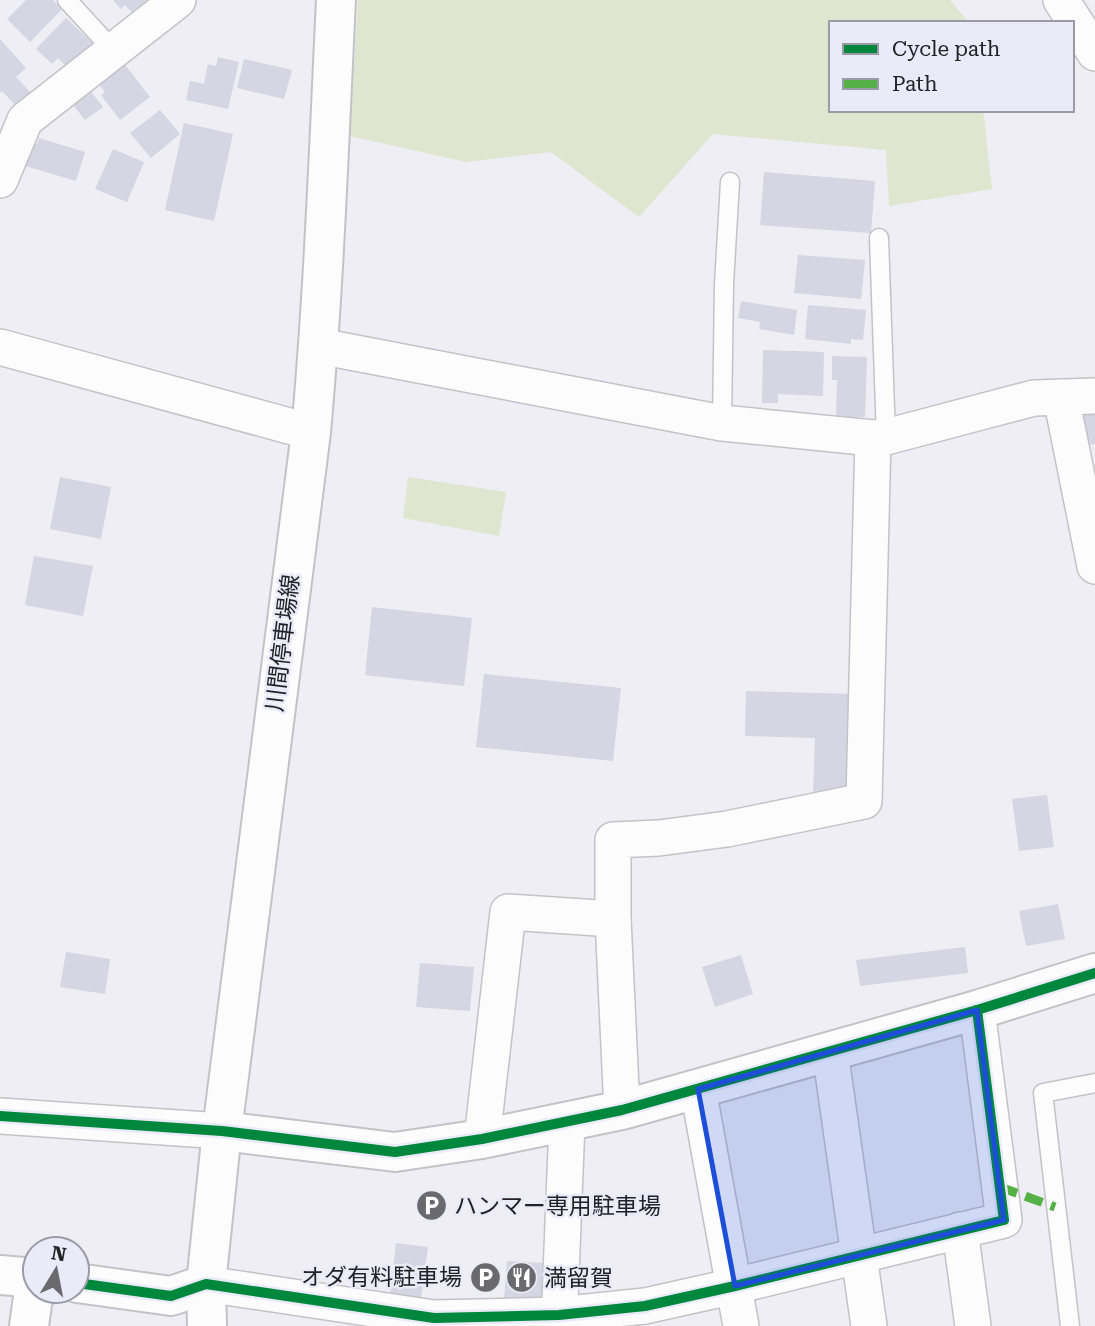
<svg xmlns="http://www.w3.org/2000/svg" width="1095" height="1326" viewBox="0 0 1095 1326" font-family="'Roboto Serif','Noto Sans JP',serif">
<rect width="100%" height="100%" fill="#eeeef4"/>
<g fill="#dee6cf">
<path d="M358 0H950L969 23H831V110H983L992 189 889 206 886 150 713 134 639 217 551 152 466 162 350 136Z"/>
<path d="M408 477 506 492 499 536 403 518Z"/>
</g>
<g fill="#d5d5e3">
<path d="M26 0H53L62 9 30 42 7 19Z"/>
<path d="M113 0H158L138 19 125 5 121 9Z"/>
<path d="M66 18 96 46 71 71 58 58 52 64 36 49Z"/>
<path d="M0 39 26 68 16 77 31 93 16 106 2 91 0 93Z"/>
<path d="M218 57 239 62 228 109 186 100 190 81 204 84 208 64 216 66Z"/>
<path d="M244 59 292 70 284 99 237 88Z"/>
<path d="M122 61 150 97 120 120 101 95 105 92 96 81Z"/>
<path d="M88 88 103 107 85 120 70 101Z"/>
<path d="M160 110 180 134 151 158 130 133Z"/>
<path d="M184 123 233 134 214 221 165 210Z"/>
<path d="M39 138 85 152 76 181 22 165 30 141 37 144Z"/>
<path d="M113 149 144 162 127 202 95 189Z"/>
<path d="M764 172 875 181 871 233 760 225Z"/>
<path d="M798 255 865 260 861 299 794 293Z"/>
<path d="M741 301 797 310 794 335 759 329 760 322 738 318Z"/>
<path d="M808 305 866 310 863 340 851 339V344L805 339Z"/>
<path d="M763 350 824 352 823 396 778 394V403H762Z"/>
<path d="M832 356 867 357 865 417H836L837 380H832Z"/>
<path d="M1095 412V444L1088 445 1083 414Z"/>
<path d="M60 477 111 487 101 539 50 529Z"/>
<path d="M34 556 93 566 83 616 25 605Z"/>
<path d="M372 607 472 618 464 686 365 675Z"/>
<path d="M484 674 621 688 613 761 476 747Z"/>
<path d="M746 691 855 694 852 798 813 797 815 738 745 736Z"/>
<path d="M1047 795 1054 847 1019 851 1012 799Z"/>
<path d="M1058 904 1065 939 1026 946 1019 911Z"/>
<path d="M965 947 968 973 860 986 856 960Z"/>
<path d="M66 952 110 959 105 994 60 987Z"/>
<path d="M741 955 753 994 715 1007 702 967Z"/>
<path d="M420 963 474 967 470 1011 416 1007Z"/>
<path d="M396 1243 428 1247 421 1298 390 1294Z"/>
<path d="M507 1261 547 1263 545 1301 504 1298Z"/>
</g>
<g fill="none" stroke-linecap="round" stroke-linejoin="round">
<defs>
<g id="lane">
<path d="M67 0 114 51"/>
<path d="M879 238 886 437"/>
<path d="M722 423 724 284 730 182"/>
<path d="M1070 1326 1043 1093 1095 1083"/>
</g>
<g id="street">
<path d="M1061 0 1095 53"/>
<path d="M0 180 25 120 178 0"/>
<path d="M319 346 722 423 873 438 886 437 1034 398 1095 396"/>
<path d="M0 347 311 432"/>
<path d="M1061 397 1095 566"/>
<path d="M830 1051 869 1326"/>
<path d="M698 1089 741 1326"/>
<path d="M622 1110 613 919V840L659 838 727 829 864 801 873 438"/>
<path d="M0 1116 222 1131"/>
<path d="M482 1139 508 912 613 919"/>
<path d="M960 1230 973 1326"/>
<path d="M206 1284 434 1318 559 1315 645 1306 735 1286 1004 1220 977 1010"/>
<path d="M559 1326 567 1122"/>
</g>
<g id="secondary">
<path d="M222 1131 395 1152 482 1139 622 1110 977 1010 1095 973"/>
<path d="M0 1275 35 1278"/>
<path d="M77 1283 171 1296 206 1284"/>
<path d="M29 1326 33 1297 38 1291"/>
<path d="M207 1326 206 1284 222 1131 311 432C324 288 329 144 336 0"/>
</g>
</defs>
<use href="#lane" stroke="#c3c3c7" stroke-width="21"/>
<use href="#street" stroke="#c3c3c7" stroke-width="38"/>
<use href="#secondary" stroke="#c3c3c7" stroke-width="42"/>
<use href="#lane" stroke="#fcfcfd" stroke-width="18"/>
<use href="#street" stroke="#fcfcfd" stroke-width="35"/>
<use href="#secondary" stroke="#fcfcfd" stroke-width="38"/>
<path stroke="#55b145" stroke-width="9" stroke-dasharray="18 9" stroke-linecap="butt" d="M1000 1187 1055 1207"/>
<defs>
<g id="cycleway">
<path d="M0 1116 222 1131 395 1152 482 1139 622 1110 977 1010 1095 973"/>
<path d="M77 1283 171 1296 206 1284 434 1318 559 1315 645 1306 735 1286 1004 1220 977 1010"/>
</g>
</defs>
<use href="#cycleway" stroke="#eaebf8" stroke-width="15"/>
<use href="#cycleway" stroke="#00873e" stroke-width="10"/>
</g>
<path fill="#1d4ed8" fill-opacity="0.2" stroke="#1d4ed8" stroke-width="5" stroke-linejoin="round" d="M977 1010 1004 1220 735 1286 698 1089Z"/>
<defs>
<symbol id="parking-disc" viewBox="-11 -11 22 22"><circle r="9.5" fill="#69696e" stroke="#eaebf8"/><path d="M-3.5-5.5H1a3.5 3.5 0 0 1 0 7H-1V5.5H-3.5ZM-1-3.4V-.6H.8a1.4 1.4 0 0 0 0-2.8Z" fill="#fff"/></symbol>
<symbol id="restaurant-disc" viewBox="-11 -11 22 22"><circle r="9.5" fill="#69696e" stroke="#eaebf8"/><path d="M-5-6h1v4h1v-4h1v4h1v-4h1v5L-1.5 .5V6h-2V.5L-5-1ZM5-6V6H3V1.5H1.5Q1.5-4 5-6Z" fill="#fff"/></symbol>
</defs>
<g fill-rule="evenodd">
<use href="#parking-disc" x="414" y="1188" width="35" height="35"/>
<use href="#parking-disc" x="468" y="1260" width="35" height="35"/>
<use href="#restaurant-disc" x="504" y="1260" width="35" height="35"/>
</g>
<g text-anchor="middle" dominant-baseline="central" stroke-width="5" stroke-linejoin="round" paint-order="stroke">
<g font-size="23" fill="#222226" stroke="#eaebf8">
<text transform="translate(283 643) rotate(-83)">川間停車場線</text>
</g>
<g font-size="23" fill="#222226" stroke="#eaebf8" text-anchor="start">
<text x="454" y="1206">ハンマー専用駐車場</text>
<text x="462" y="1277" text-anchor="end">オダ有料駐車場</text>
<text x="544" y="1278">満留賀</text>
</g>
</g>
<rect x="829" y="21" width="245" height="91" fill="#eaebf8" stroke="#9a9ba4" stroke-width="2"/>
<rect x="843" y="44" width="35" height="10" fill="#00873e" stroke="#9a9ba4" stroke-width="2"/>
<text x="892" y="56" font-size="21" fill="#222226">Cycle path</text>
<rect x="843" y="79" width="35" height="10" fill="#55b145" stroke="#9a9ba4" stroke-width="2"/>
<text x="892" y="91" font-size="21" fill="#222226">Path</text>
<g transform="translate(56 1270) rotate(10)"><circle r="33" fill="#eaebf8" stroke="#9a9ba4" stroke-width="2"/>
<path d="M0-5L12 26L0 18L-12 26Z" fill="#69696e"/>
<text y="-10" font-size="19" font-weight="bold" text-anchor="middle" fill="#222226">N</text>
</g>
</svg>
